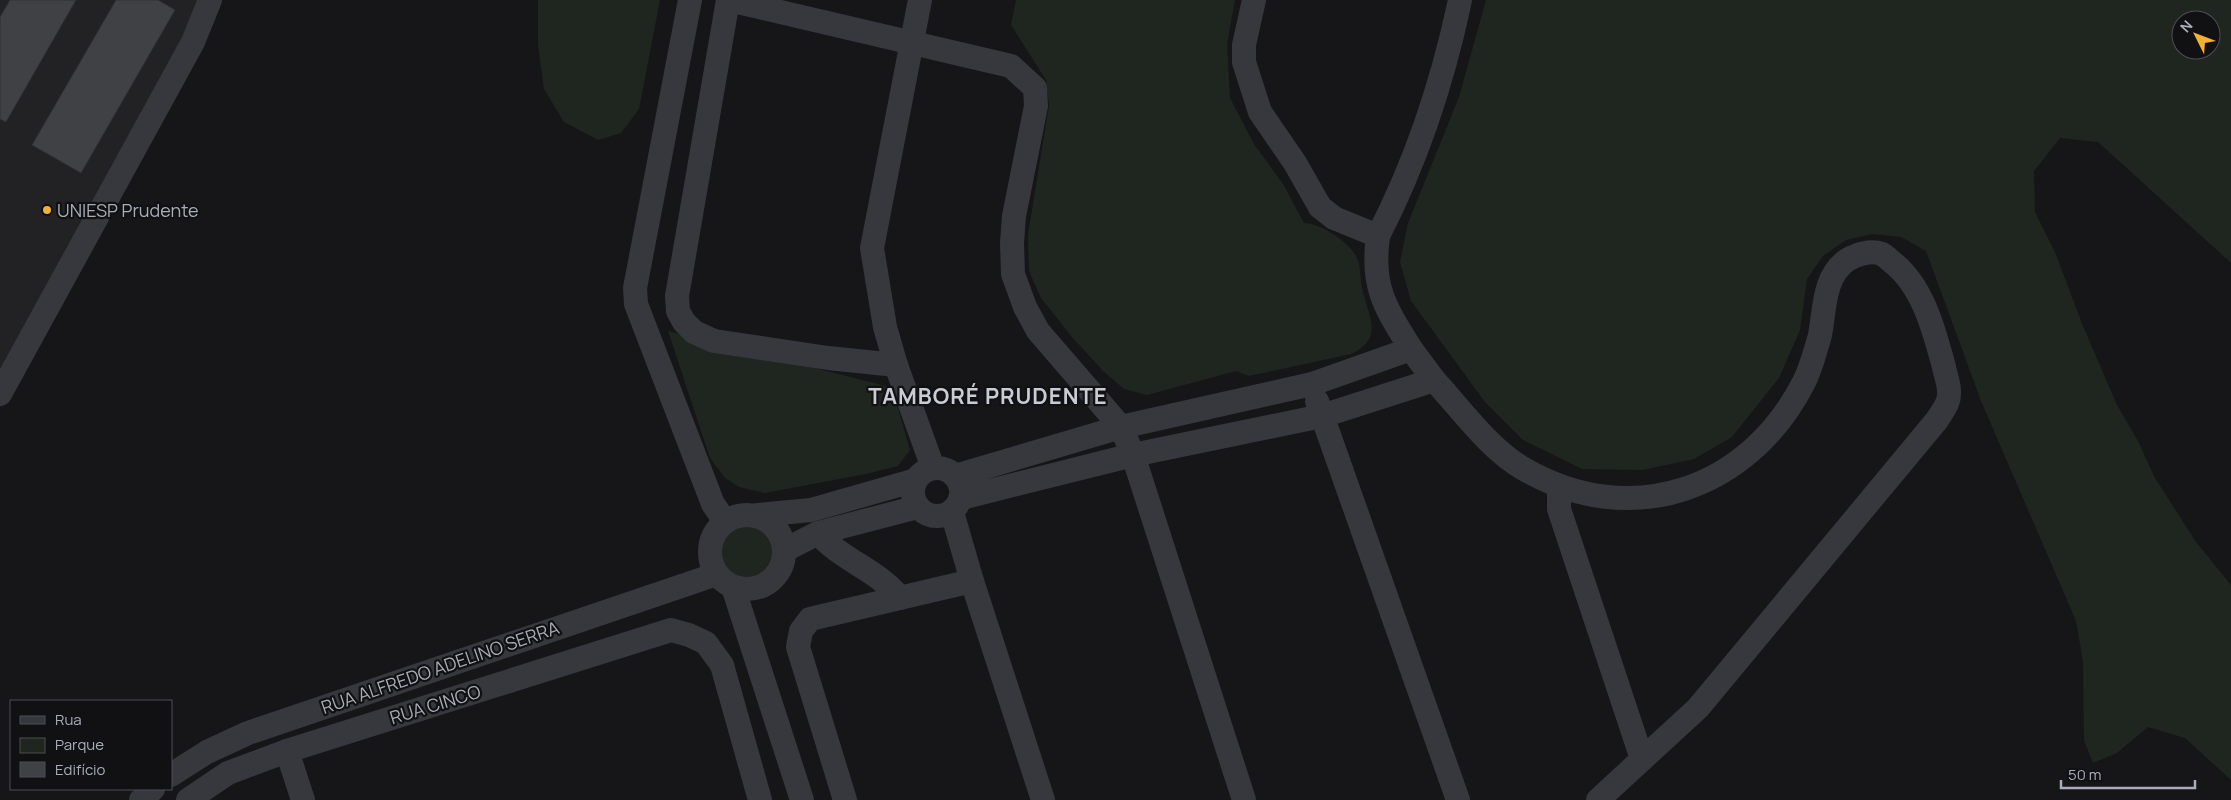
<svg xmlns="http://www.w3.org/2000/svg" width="2231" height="800" viewBox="0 0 2231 800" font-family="Manrope,sans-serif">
<rect width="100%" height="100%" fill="#161618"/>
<path fill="#222225" d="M0 0H204L0 382Z"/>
<g fill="#1e261f" fill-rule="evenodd">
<path d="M538 0H660L639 109 621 133 598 140 564 122 544 89 538 45Z"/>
<path d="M1016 0H1235L1227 44 1230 98 1254 144 1283 184 1304 223C1320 223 1350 242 1357 258 1361 267 1360 281 1363 292 1369 317 1384 339 1351 354L1249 376 1236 371 1147 395 1124 389 1103 371 1072 337 1041 298 1029 271 1028 234 1049 106 1046 80 1011 25Z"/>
<path d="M1486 0H2231V263L2098 142 2060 138 2034 171 2035 212 2055 252 2083 326 2117 405 2138 441 2155 478 2196 542 2231 585V780L2185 738 2148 727 2117 753 2093 763 2084 740 2083 661 2076 621 1981 401 1926 251 1901 237 1873 234 1846 240 1823 256 1807 279 1800 330 1779 378 1732 437 1694 459 1643 470 1582 469 1523 440 1485 402 1411 301 1400 262 1408 223 1459 97ZM2181 20H2211V50H2181Z"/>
<path d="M668 331 886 386 894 394 910 450 898 466 866 474 765 493 739 487 725 478 710 458Z"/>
<circle cx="747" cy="552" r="29"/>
</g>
<g fill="#404145" stroke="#303034">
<path d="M10 0H76L6 122 0 119V17Z"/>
<path d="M116 0H158L175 10 81 173 32 145Z"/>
</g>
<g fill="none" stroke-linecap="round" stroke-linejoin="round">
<g stroke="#37383d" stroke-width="24">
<path d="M690 0 635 288 636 304 713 504 725 521"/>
<path d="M728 0 677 296 678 311 684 322 694 332 714 341 828 358 896 365"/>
<path d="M729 0 1011 66 1035 88 1036 106 1014 216 1012 243 1013 274 1025 307 1038 331 1121 427 1133 455 1244 800"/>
<path d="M920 0 872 248 885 327 896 365 933 468"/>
<path d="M1254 0 1244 45V62L1260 112 1295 163 1320 207 1334 218 1378 236C1371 287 1385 307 1411 349"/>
<path d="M1378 236C1416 162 1443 81 1460 0"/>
<path d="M1434 380C1460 408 1490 450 1524 469 1631 531 1749 490 1804 382 1811 368 1816 349 1820 335 1825 309 1823 277 1847 260 1857 254 1871 250 1882 254 1886 256 1889 260 1892 262 1923 286 1934 330 1944 367 1945 374 1949 383 1949 391 1950 403 1943 410 1937 420L1698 708 1598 800"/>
<path d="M0 394 193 42 210 0"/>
<path d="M1317 401 1458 800"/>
<circle cx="937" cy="492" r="24"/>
<path d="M955 476 1121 427 1312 384 1411 349 1434 380 1322 416 1133 455 961 498"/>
<path d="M1559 487V509L1642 759"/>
<path d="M952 512 972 581 1043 800"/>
<circle cx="747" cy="552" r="37"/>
<path d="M758 515 811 510 916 480"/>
<path d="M818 533C841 560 878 570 900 598"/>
<path d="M785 550 818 533 918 507"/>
<path d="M733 587 802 800"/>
<path d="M287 751 303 800"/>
<path d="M171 775 207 752 248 733 717 574"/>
<path d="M141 800 153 789"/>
<path d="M188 800 228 773 287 751 671 630 689 635 706 643 722 665 760 800"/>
<path d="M845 800 798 647 801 631 810 619 972 581"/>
</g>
</g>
<circle fill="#f2b134" stroke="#111113" stroke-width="2" cx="47" cy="210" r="5"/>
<g text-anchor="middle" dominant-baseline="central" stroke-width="4.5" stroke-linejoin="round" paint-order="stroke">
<g font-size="18" fill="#a8adb8" stroke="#111113" text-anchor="start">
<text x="57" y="210">UNIESP Prudente</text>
</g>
<g font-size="18" fill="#a8adb8" stroke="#111113">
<text transform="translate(440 667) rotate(-19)">RUA ALFREDO ADELINO SERRA</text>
<text transform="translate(435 704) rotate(-17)">RUA CINCO</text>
</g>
<g font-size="22" font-weight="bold" letter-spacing="1" fill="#c9ccd4" stroke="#111113">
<text x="988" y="396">TAMBORÉ PRUDENTE</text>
</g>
</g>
<rect x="10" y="700" width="162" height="90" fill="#111113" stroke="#4d4f55"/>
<rect x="20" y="716" width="25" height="8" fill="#37383d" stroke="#4d4f55"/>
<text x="55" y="725" font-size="15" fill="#a8adb8">Rua</text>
<rect x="20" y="738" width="25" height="15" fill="#1e261f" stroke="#4d4f55"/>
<text x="55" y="750" font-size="15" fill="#a8adb8">Parque</text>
<rect x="20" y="762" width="25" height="15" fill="#404145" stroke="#4d4f55"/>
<text x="55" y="775" font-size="15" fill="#a8adb8">Edifício</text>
<g transform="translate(2196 35) rotate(312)"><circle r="24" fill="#111113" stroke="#4d4f55"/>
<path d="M0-4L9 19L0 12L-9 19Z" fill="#f2b134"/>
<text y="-8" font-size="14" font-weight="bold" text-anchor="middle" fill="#a8adb8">N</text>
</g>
<path d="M2061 780v8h134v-8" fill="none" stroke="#a8adb8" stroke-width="2.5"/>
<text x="2068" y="780" font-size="15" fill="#a8adb8" stroke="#111113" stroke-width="4" paint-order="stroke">50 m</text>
</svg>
